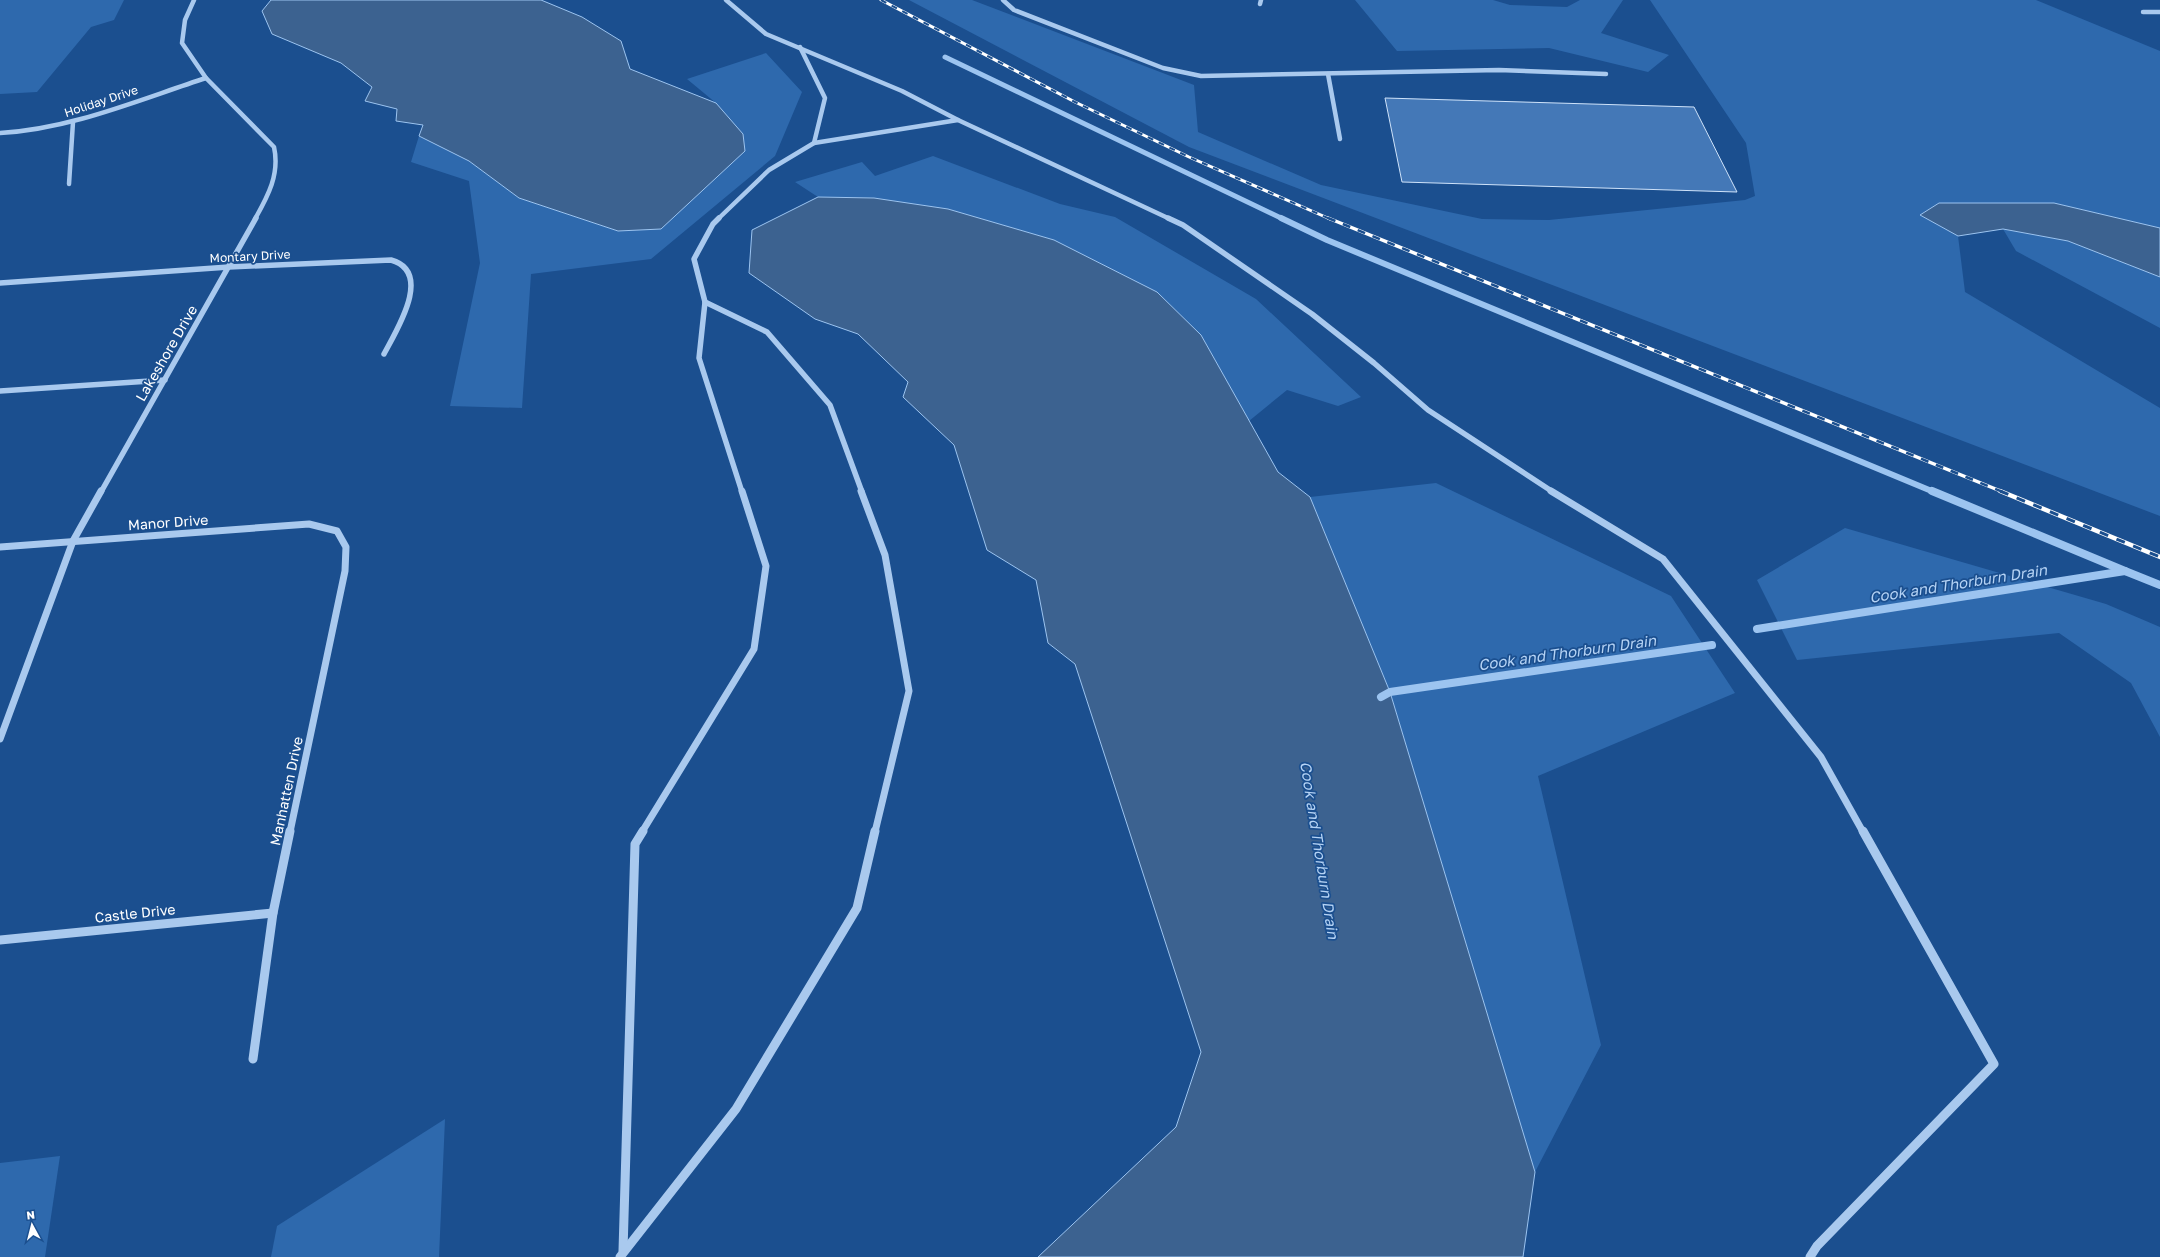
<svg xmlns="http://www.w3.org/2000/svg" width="2160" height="1257" viewBox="0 0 2160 1257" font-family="'Golos Text',sans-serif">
<rect width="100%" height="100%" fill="#1b4f8f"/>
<g fill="#2e69ad">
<path d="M0 0H124L114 20 91 27 37 92 0 94Z"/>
<path d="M909 0H972L1194 85 1198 132 1321 185 1482 219 1549 220 1745 200 1755 196 1746 143 1650 0H2036L2160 51V228L2054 203H1939L1920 215 1958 236 1965 292 2160 408V516L1189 147Z"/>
<path d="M1355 0H1493L1510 5 1567 7 1580 0H1623L1601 33 1669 55 1648 72 1549 48 1397 51Z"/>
<path d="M766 53 802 92 775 156 651 259 531 274 522 408 450 406 480 263 469 181 411 162 419 136 469 161 519 198 618 231 716 103 687 79Z"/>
<path d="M933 156 1060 204 1115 217 1256 299 1361 397 1338 406 1287 390 1249 421 1201 335 1157 292 1054 240 948 209 874 198 818 197 795 182 862 162 875 176Z"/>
<path d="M2003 229 2068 241 2160 277V328L2016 251Z"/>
<path d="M1436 483 1671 596 1735 693 1538 776 1601 1045 1535 1172 1390 692 1310 497Z"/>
<path d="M1845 528 2106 604 2160 627V737L2131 683 2059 633 1797 660 1757 580Z"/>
<path d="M445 1119 439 1257H271L277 1226Z"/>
<path d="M60 1156 45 1257H0V1163Z"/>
</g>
<g fill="#3c6290" stroke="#9cc4f0">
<path d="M271 0H541L582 17 621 41 630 69 716 103 743 134 745 151 661 229 618 231 519 198 469 161 419 136 423 125 396 121 397 109 365 101 372 87 341 63 272 34 262 11Z"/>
<path d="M818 197 874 198 948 209 1054 240 1157 292 1201 335 1278 472 1310 497 1390 692 1535 1172 1523 1257H1038L1176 1127 1201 1052 1075 664 1048 643 1036 580 987 550 954 445 903 397 908 382 858 334 815 319 749 273 752 230Z"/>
<path d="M1939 203H2054L2160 228V277L2068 241 2003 229 1958 236 1920 215Z"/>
</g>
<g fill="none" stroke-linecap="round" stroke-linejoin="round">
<path stroke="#9cc4f0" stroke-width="5" d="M945 57 1283 219"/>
<path stroke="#9cc4f0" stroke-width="6" d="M1281 218 1327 240 1934 492"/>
<g stroke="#9cc4f0" stroke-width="8">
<path d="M1932 491 2125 571"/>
<path d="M1757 629 2125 571 2160 585"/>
<path d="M1381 697 1390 692 1712 645"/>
</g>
</g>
<path fill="#4478b7" stroke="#cfe3fa" d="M1385 98 1694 107 1737 192 1402 182Z"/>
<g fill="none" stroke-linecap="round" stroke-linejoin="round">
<g stroke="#a9c9ee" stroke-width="4.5">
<path d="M194 0 185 20 182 43 206 78 274 147C280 174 268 196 255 219"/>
<path d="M726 0 766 34 902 91 958 120 1170 219"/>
<path d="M1003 0 1014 10 1163 68 1201 76 1499 70 1606 74"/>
<path d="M1260 4 1261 0"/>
<path d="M2143 12H2160"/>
<path d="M800 47 825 98 814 143"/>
<path d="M1328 74 1340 139"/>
<path d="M0 133C71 129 138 100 206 78"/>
<path d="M69 184 73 122"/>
<path d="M718 219 769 170 814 143 958 120"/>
</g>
<g stroke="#a9c9ee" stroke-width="5.5">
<path d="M719 218 713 224 694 259 705 302 767 332 830 405 862 492"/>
<path d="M1168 218 1183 225 1312 314 1374 363 1428 410 1553 492"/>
<path d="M0 283 229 267 391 260C434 272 396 331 384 354"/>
<path d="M705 302 699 358 742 492"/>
<path d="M0 391 165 380"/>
<path d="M101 492 256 218"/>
</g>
<g stroke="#a9c9ee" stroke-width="7">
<path d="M861 491 885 555 909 691 875 832"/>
<path d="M1551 491 1663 559 1821 757 1863 832"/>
<path d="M0 547 309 524 337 531 346 547 345 571 290 832"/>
<path d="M0 739 73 541 101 491"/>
<path d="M642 832 754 649 766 566 742 491"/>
</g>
<g stroke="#a9c9ee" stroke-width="9">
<path d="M0 940 273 913"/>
<path d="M253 1059 273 913 290 831"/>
<path d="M623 1251 635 844 643 831"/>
<path d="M620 1257 736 1109 857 908 875 831"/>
<path d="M1810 1257 1817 1246 1994 1064 1863 831"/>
</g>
<defs>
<path id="rail-far2" d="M881 0 1075 102 1189 157 1330 219"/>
<path id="rail-far1" d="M1328 218 2003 492"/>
<path id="rail" d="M2000 491 2160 557"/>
</defs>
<use href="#rail-far2" stroke="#fff" stroke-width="3"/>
<use href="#rail-far1" stroke="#fff" stroke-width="3.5"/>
<use href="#rail" stroke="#fff" stroke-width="4.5"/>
<use href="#rail-far2" stroke="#1b4f8f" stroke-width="2" stroke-dasharray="6" stroke-linecap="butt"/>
<use href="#rail-far1" stroke="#1b4f8f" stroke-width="2.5" stroke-dasharray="8" stroke-linecap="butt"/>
<use href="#rail" stroke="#1b4f8f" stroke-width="3" stroke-dasharray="9" stroke-linecap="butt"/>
</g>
<g text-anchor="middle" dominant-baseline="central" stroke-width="3.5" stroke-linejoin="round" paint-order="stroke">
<g font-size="12" fill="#fff" stroke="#1b4f8f">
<text transform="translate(101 101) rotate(-18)">Holiday Drive</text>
<text transform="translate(250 256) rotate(-3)">Montary Drive</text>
</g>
<g font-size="14" fill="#fff" stroke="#1b4f8f">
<text transform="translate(166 353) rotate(-60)">Lakeshore Drive</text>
<text transform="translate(168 522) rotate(-4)">Manor Drive</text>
<text transform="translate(286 791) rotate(-78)">Manhatten Drive</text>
<text transform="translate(135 913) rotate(-6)">Castle Drive</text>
</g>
<g font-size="15" font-style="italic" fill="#b5d3f5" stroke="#1b4f8f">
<text transform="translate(1958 583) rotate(-9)">Cook and Thorburn Drain</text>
<text transform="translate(1567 652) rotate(-8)">Cook and Thorburn Drain</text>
<text transform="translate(1320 850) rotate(81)">Cook and Thorburn Drain</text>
</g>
</g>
<g transform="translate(32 1225) rotate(353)" stroke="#1b4f8f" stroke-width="3" paint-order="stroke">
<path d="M0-3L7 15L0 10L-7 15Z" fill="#ffffff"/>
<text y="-6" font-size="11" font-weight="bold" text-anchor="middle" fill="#ffffff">N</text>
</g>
</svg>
